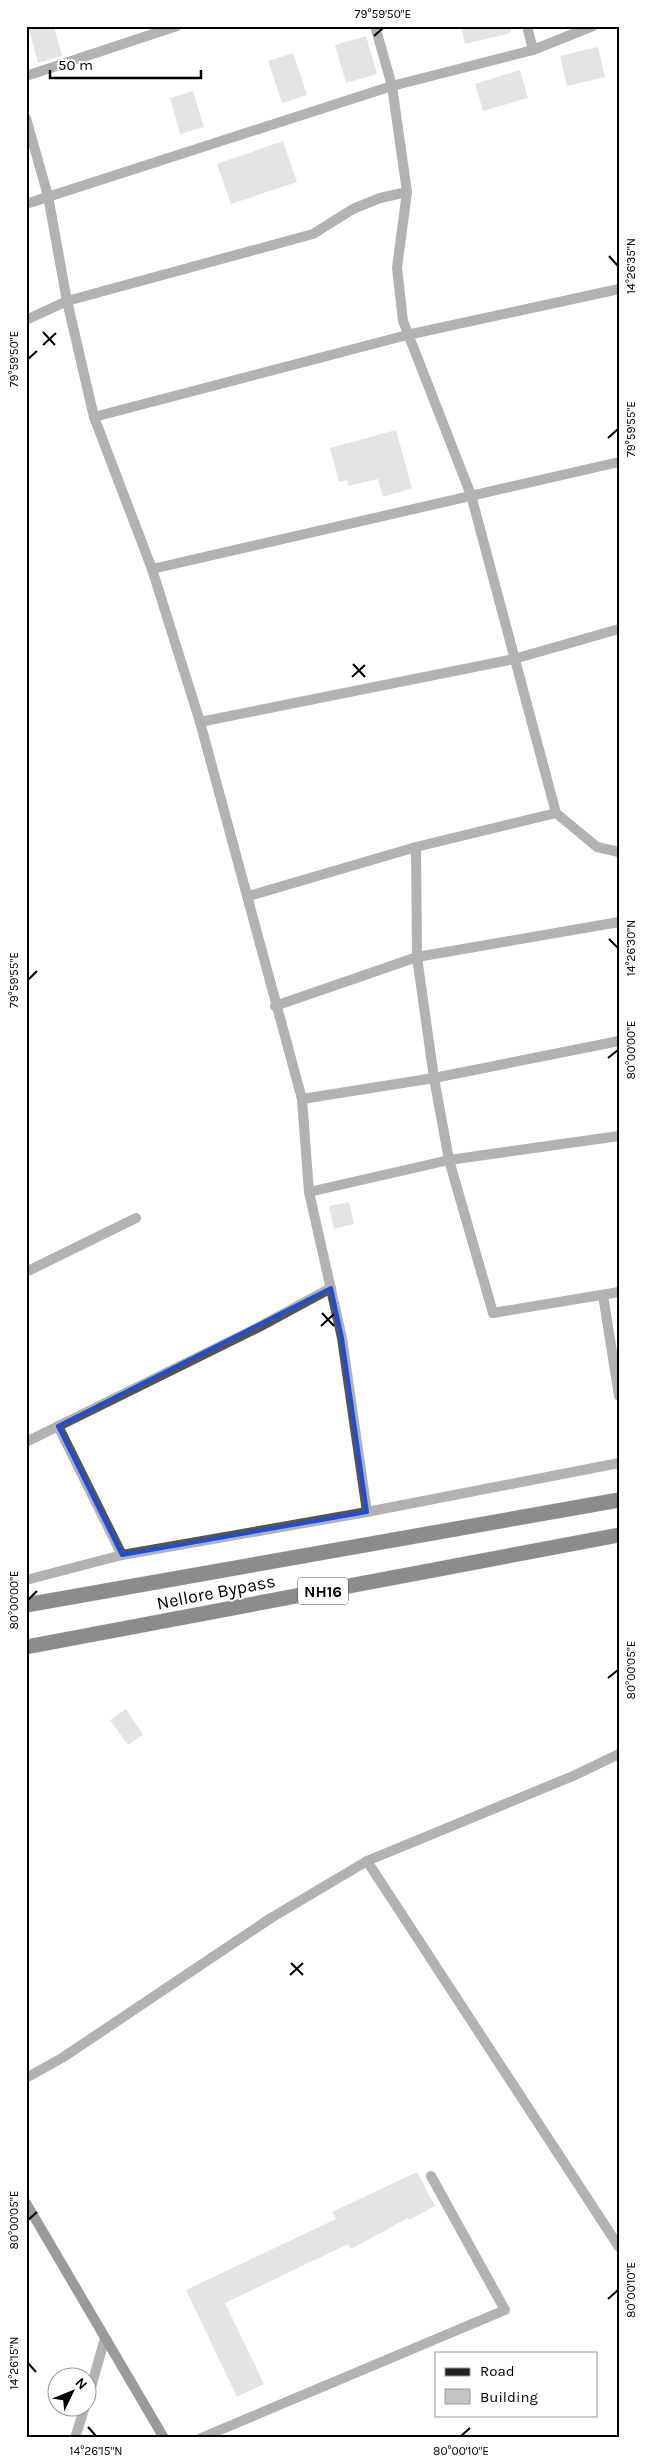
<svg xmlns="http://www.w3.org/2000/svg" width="645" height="2464" viewBox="0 0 645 2464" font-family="Karla,sans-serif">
<rect width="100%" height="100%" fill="#fff"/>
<g fill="#c4c4c4">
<path d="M28 26H54L62 56 38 63Z"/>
<path d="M461 26H511V33L465 44Z"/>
<path d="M366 36 377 74 346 83 335 45Z"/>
<path d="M598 47 605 77 567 86 560 56Z"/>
<path d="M293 53 307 95 282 103 268 61Z"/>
<path d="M520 70 528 98 483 111 475 84Z"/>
<path d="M193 91 204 127 180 134 170 98Z"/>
<path d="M283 141 297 182 231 204 217 164Z"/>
<path d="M396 430 412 488 383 497 378 479 348 486 347 480 339 482 330 448Z"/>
<path d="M349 1202 354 1224 334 1229 329 1206Z"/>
<path d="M126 1709 143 1735 128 1745 110 1720Z"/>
<path d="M417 2172 435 2206 409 2220 408 2218 351 2249 348 2244 225 2303 264 2384 237 2397 186 2290 336 2219 332 2212Z"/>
</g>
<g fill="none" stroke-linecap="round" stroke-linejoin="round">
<defs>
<g id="highway">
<path d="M26 1605 619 1500"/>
<path d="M26 1647 619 1535"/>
</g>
</defs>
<use href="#highway" stroke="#dbdbdb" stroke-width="16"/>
<g stroke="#545454" stroke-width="10">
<path d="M527 26 533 50"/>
<path d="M26 76 177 26"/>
<path d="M26 118 48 196 67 301 94 417 152 569 200 722 302 1099 309 1192 342 1338 367 1512"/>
<path d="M407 192 397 268 403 321 471 495 556 813 597 847 619 852"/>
<path d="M26 204 392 86 533 50 593 26"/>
<path d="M26 320 67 301 313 234 353 209 380 198 407 192 392 86 375 26"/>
<path d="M94 417 407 335 619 289"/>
<path d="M152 569 619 462"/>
<path d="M200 722 514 659 619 629"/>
<path d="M416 847 417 957 434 1078 449 1160 493 1313 619 1292"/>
<path d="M249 896 416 847 556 813"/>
<path d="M275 1006 417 957 619 922"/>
<path d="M302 1099 434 1078 619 1041"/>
<path d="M309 1192 449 1160 619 1136"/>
<path d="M26 1272 136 1218"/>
<path d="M603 1295 619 1396"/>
<path d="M58 1426 122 1555"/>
<path d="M26 1442 259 1327 331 1288"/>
<path d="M26 1580 122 1555 367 1512 619 1463"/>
<path d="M367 1861 619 2247"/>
<path d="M26 2078 62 2058 271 1918 367 1861 573 1776 619 1754"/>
<path d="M88 2398 105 2338"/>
<path d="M75 2438 85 2406"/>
<path d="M201 2438 505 2310 431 2176"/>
</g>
<path stroke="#212121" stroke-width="10" d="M26 2203 164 2438"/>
<use href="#highway" stroke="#000" stroke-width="15"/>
</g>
<path d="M0 0H645V2464H0ZM331 1288 342 1338 367 1512 122 1555 58 1426Z" fill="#fff" fill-opacity=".55" fill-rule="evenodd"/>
<path fill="none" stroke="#1d4ed8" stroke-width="4" stroke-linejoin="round" d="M331 1288 342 1338 367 1512 122 1555 58 1426Z"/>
<path fill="none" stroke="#000" stroke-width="2" d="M374 36 383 28M609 256 618 266M43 332 55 345M43 345 56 333M28 359 37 351M608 438 618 429M353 664 365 677M352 677 365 665M609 939 618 948M28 980 37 971M608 1058 618 1050M322 1313 334 1326M321 1326 334 1314M28 1600 37 1591M608 1678 618 1670M291 1963 303 1975M290 1975 303 1963M28 2220 37 2212M608 2299 618 2290M28 2363 36 2372M88 2427 96 2436M461 2436 470 2428"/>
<g text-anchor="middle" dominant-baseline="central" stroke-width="4" stroke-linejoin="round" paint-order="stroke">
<rect fill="#fff" stroke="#4c4c4c" stroke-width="1" x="298" y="1577.5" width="50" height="27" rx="4"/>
<g font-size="16" font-weight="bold" fill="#000">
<text x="323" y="1591">NH16</text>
</g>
<g font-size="18" fill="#000" stroke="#fff">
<text transform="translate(216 1592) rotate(-11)">Nellore Bypass</text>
</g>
</g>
<rect width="645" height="2464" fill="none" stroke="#ffffff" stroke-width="55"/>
<rect x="435" y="2352" width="162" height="65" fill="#ffffff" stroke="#999999"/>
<rect x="445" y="2368" width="25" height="8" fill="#212121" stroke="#999999"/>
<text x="480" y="2376" font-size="15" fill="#000000">Road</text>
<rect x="445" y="2389" width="25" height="15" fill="#c4c4c4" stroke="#999999"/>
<text x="480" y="2402" font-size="15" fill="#000000">Building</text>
<g transform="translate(72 2392) rotate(47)"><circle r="24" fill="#ffffff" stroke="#999999"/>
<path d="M0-4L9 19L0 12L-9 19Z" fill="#000000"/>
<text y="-8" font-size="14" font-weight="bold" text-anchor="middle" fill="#000000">N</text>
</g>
<path d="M50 70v8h151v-8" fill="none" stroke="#000000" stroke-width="2.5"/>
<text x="58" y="70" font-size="15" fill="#000000" stroke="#ffffff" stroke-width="4" paint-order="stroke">50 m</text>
<rect x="28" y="28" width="590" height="2408" fill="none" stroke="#000" stroke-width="2"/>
<g font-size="12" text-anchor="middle" fill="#000">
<text x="383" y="18">79°59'50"E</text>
<text transform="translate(631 266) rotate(-90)" y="4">14°26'35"N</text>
<text transform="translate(14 359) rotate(-90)" y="4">79°59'50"E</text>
<text transform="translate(631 429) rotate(-90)" y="4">79°59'55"E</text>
<text transform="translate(631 948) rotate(-90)" y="4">14°26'30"N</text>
<text transform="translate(14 980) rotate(-90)" y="4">79°59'55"E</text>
<text transform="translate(631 1050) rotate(-90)" y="4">80°00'00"E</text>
<text transform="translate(14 1600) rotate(-90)" y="4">80°00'00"E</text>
<text transform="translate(631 1670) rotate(-90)" y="4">80°00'05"E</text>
<text transform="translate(14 2220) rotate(-90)" y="4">80°00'05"E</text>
<text transform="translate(631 2290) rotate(-90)" y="4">80°00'10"E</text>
<text transform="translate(14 2363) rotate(-90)" y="4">14°26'15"N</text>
<text x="96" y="2455">14°26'15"N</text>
<text x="461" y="2455">80°00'10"E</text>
</g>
</svg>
